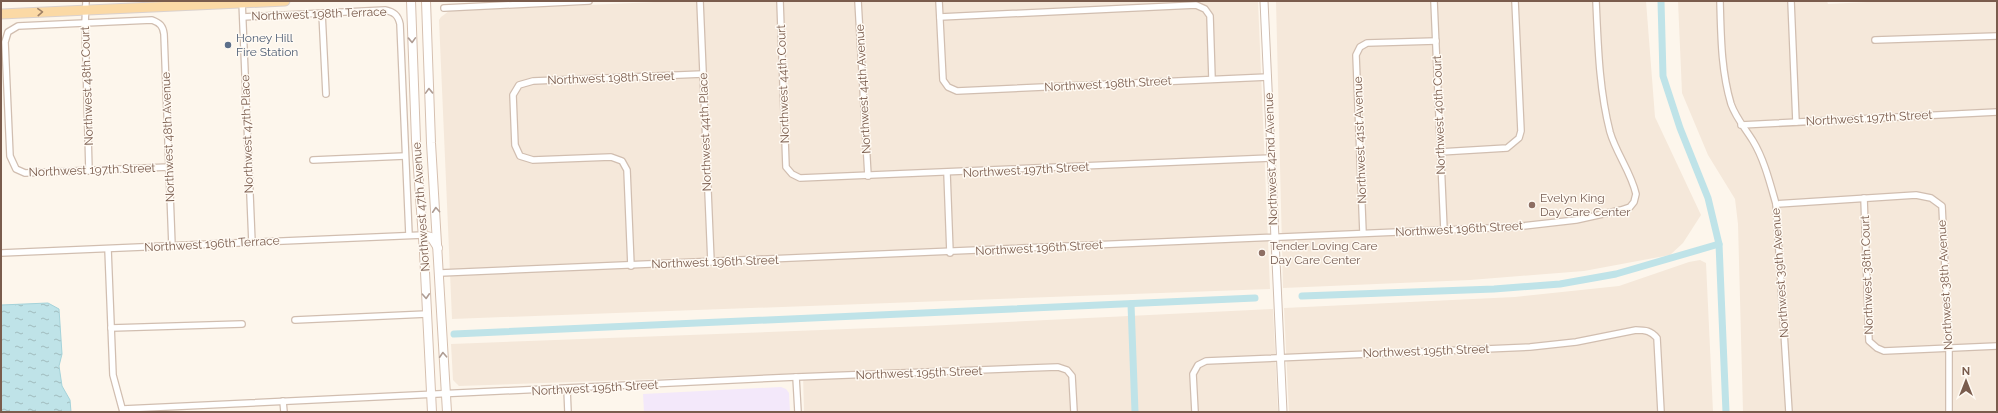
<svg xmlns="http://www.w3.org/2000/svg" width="1998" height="413" viewBox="0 0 1998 413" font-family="Raleway,sans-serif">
<defs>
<pattern id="water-ripples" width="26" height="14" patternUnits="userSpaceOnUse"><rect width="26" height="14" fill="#bfe3e8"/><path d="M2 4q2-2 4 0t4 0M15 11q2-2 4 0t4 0" fill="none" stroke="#a0bbbe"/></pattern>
</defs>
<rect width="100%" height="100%" fill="#fdf6ec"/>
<g fill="#f5e8da">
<path d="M678 1H1258L1270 289 452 319 439 20 441 17 449 11Z"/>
<path d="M1276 1H1646L1655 117 1701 215 1683 243 1670 255 1584 271 1470 280 1283 288Z"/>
<path d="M1678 1H1827L1828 4 1887 1H1997V412H1743L1738 224 1735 199 1708 155 1682 93Z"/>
<path d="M1700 260 1706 263 1713 412H1289L1284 308 1515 297 1619 286 1689 262Z"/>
<path d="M1273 309 1278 412H804L803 374 459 386 453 380 451 344 926 326Z"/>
</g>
<path fill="#f3e8fa" d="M781 387 786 389 789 393 790 412H644L643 394Z"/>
<path fill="url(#water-ripples)" stroke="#a5d3da" d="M48 303 59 309 62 354 59 366 62 386 70 400 71 412H1V305Z"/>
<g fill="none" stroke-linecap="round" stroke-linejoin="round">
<g stroke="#bfe3e8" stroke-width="7">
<path d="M1661 1 1663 76 1680 128 1708 198 1719 244 1726 412"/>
<path d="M1302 296 1494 289 1560 284 1616 274 1719 244"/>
<path d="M1131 304 1135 412"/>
<path d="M454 334 1255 298"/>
</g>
<defs>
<g id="minor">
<path d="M86 1 85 24 89 171"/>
<path d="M242 1 252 243"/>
<path d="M700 1 711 262"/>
<path d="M780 1 786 167 792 174 800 178 1271 158"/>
<path d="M858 1 868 176"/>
<path d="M939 1 943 80 948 87 957 91 1268 77"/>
<path d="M1434 1 1444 230"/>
<path d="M1720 1C1721 36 1721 70 1731 104 1736 118 1745 128 1753 141 1764 159 1770 183 1776 204L1789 412"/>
<path d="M1791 1 1796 122"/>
<path d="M444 8 589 1"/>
<path d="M322 13 326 94"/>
<path d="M243 17 385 10C394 12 398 15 400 24L409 235"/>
<path d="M940 17 1196 5 1205 9 1210 16 1212 79"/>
<path d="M1875 40 1997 36"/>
<path d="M1741 125 1997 112"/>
<path d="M1440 152 1507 148 1519 138 1521 131 1515 1"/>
<path d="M313 160 405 156"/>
<path d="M169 167 25 173 16 169 10 156 5 42 8 32 18 26 152 20C160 23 163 26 164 34L172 246"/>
<path d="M947 173 950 253"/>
<path d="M1864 198 1869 341 1877 348 1884 351 1997 346"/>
<path d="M1776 204 1916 195 1931 198 1942 206 1949 349V412"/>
<path d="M1363 233 1356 55 1360 47 1367 43 1436 41"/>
<path d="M108 249 113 375 123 412"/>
<path d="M1 253 423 235"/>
<path d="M631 266 627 170 622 161 611 157 533 160 520 156 515 145 513 95 519 85 533 81 703 74"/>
<path d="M440 273 1514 227 1576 220 1621 210 1630 207 1634 202 1636 194C1631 172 1616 153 1610 132 1599 89 1598 45 1596 1"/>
<path d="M295 320 427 314"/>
<path d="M111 328 242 324"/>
<path d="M796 377 798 412"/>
<path d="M567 389 568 412"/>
<path d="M283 401 284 412"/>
<path d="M123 409 796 377 1058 367 1067 370 1072 376 1074 412"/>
<path d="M1195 412 1193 374 1198 365 1206 361 1530 347 1576 342 1636 330C1646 330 1651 331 1657 338L1661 412"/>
</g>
<path id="tertiary" d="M1264 1 1283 412"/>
<g id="secondary">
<path d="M411 1 416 141 424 252 432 412"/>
<path d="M426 1 431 143 447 412"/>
<path d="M423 235 431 237 438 248"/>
</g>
<path id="primary" d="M1 14 285 1"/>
</defs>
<use href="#minor" stroke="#d1beb0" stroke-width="8"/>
<use href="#tertiary" stroke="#d1beb0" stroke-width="9"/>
<use href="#secondary" stroke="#d6c0b0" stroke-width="10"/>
<use href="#primary" stroke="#dad1cd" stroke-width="11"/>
<use href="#minor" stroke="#fff" stroke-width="5.5"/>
<use href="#tertiary" stroke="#fff" stroke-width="7"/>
<use href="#secondary" stroke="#fff" stroke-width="8"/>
<use href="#primary" stroke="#fbd9a5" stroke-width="9"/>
</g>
<defs><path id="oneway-chevron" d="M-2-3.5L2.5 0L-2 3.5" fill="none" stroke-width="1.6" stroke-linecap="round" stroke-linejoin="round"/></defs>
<use stroke="#a18267" href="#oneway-chevron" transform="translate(40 12) rotate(-3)"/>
<g stroke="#af9d94">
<use href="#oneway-chevron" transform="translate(412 40) rotate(88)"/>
<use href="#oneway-chevron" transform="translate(429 91) rotate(-92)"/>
<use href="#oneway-chevron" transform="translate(436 210) rotate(-94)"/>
<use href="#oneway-chevron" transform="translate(426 296) rotate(87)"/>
<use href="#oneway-chevron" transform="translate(443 355) rotate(-93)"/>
</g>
<circle fill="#5c6f8a" stroke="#fffaf3" stroke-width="1.5" cx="228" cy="45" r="4"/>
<g fill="#8d6e63" stroke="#fffaf3" stroke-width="1.5">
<circle cx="1532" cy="205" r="4"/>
<circle cx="1262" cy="253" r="4"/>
</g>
<g text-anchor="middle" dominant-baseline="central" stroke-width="3" stroke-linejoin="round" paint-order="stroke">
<g font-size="12" fill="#7a5c4d" stroke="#fffaf3">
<text transform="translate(319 14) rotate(-2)">Northwest 198th Terrace</text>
<text transform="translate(611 78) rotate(-2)">Northwest 198th Street</text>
<text transform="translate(783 84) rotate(-92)">Northwest 44th Court</text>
<text transform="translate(1108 84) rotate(-3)">Northwest 198th Street</text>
<text transform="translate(87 86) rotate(-92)">Northwest 48th Court</text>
<text transform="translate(863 89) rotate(-93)">Northwest 44th Avenue</text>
<text transform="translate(1439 115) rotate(-92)">Northwest 40th Court</text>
<text transform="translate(1869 118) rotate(-3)">Northwest 197th Street</text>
<text transform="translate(705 132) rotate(-92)">Northwest 44th Place</text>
<text transform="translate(247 134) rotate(-92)">Northwest 47th Place</text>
<text transform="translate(168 137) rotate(-92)">Northwest 48th Avenue</text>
<text transform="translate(1360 140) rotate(-92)">Northwest 41st Avenue</text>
<text transform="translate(1271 159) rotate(-92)">Northwest 42nd Avenue</text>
<text transform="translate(92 170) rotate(-2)">Northwest 197th Street</text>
<text transform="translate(1026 170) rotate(-3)">Northwest 197th Street</text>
<text transform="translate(421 207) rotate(-94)">Northwest 47th Avenue</text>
<text transform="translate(1459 229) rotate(-3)">Northwest 196th Street</text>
<text transform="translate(212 244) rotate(-3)">Northwest 196th Terrace</text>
<text transform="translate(1039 248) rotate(-3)">Northwest 196th Street</text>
<text transform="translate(715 262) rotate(-2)">Northwest 196th Street</text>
<text transform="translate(1780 273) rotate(-94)">Northwest 39th Avenue</text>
<text transform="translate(1867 275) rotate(-92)">Northwest 38th Court</text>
<text transform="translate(1945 285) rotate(-93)">Northwest 38th Avenue</text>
<text transform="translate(1426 351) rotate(-2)">Northwest 195th Street</text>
<text transform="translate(919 373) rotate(-2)">Northwest 195th Street</text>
<text transform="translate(595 388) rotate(-3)">Northwest 195th Street</text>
</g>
<g font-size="12" fill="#4e5e75" stroke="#fffaf3" text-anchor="start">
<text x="236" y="38">Honey Hill<tspan x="236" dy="14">Fire Station</tspan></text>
</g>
<g font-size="12" fill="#785e54" stroke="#fffaf3" text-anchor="start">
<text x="1540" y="198">Evelyn King<tspan x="1540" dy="14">Day Care Center</tspan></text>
<text x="1270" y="246">Tender Loving Care<tspan x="1270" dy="14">Day Care Center</tspan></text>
</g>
</g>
<rect width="1998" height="413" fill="none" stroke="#7a5c4d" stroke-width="4"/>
<g transform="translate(1966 381)" stroke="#fffaf3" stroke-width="3" paint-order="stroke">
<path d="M0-3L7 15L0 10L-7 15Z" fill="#7a5c4d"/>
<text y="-6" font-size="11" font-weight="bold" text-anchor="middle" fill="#7a5c4d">N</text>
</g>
</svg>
